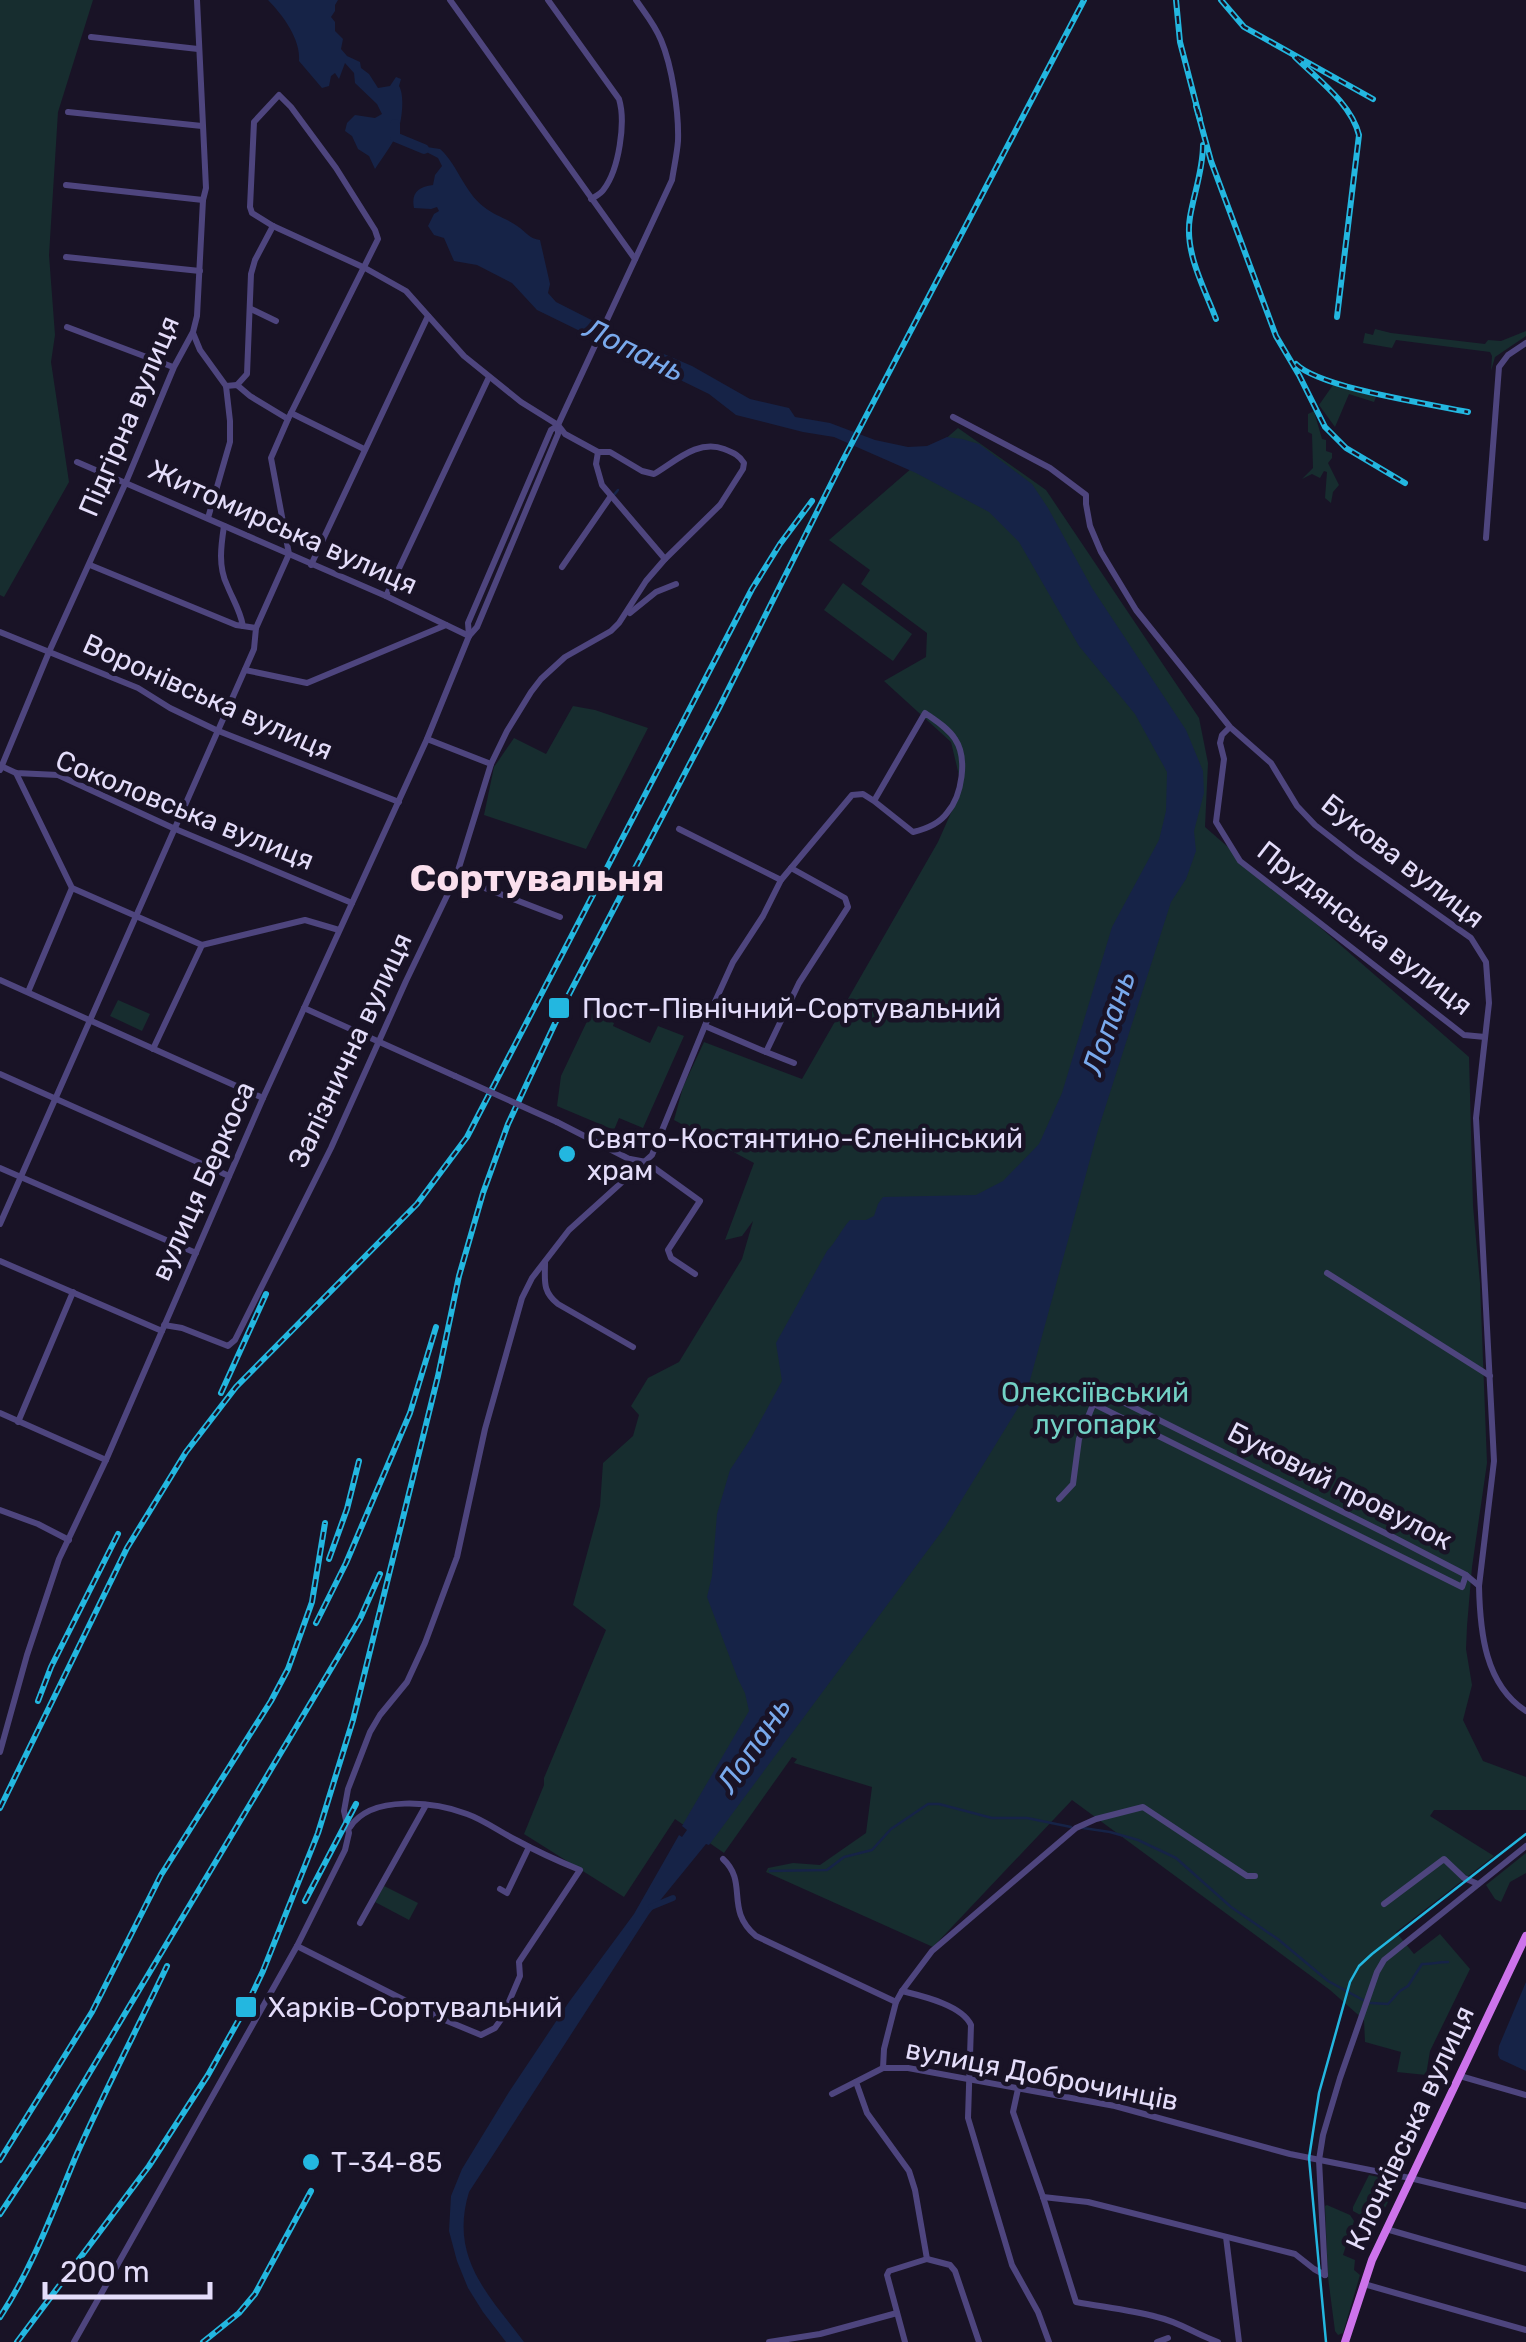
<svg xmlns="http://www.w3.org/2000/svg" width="1526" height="2342" viewBox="0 0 1526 2342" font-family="Rubik,sans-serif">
<rect width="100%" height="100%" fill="#191326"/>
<g fill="#172d2f">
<path d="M0 0H93L58 112 49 255 55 335 51 362 69 482 4 597 0 595Z"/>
<path d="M1375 329 1391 333 1485 344 1488 340 1501 341 1526 331V336L1495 357 1491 371 1492 356 1490 352 1396 340 1392 348 1363 343 1365 333 1373 335Z"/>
<path d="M1333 385 1376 397 1374 402 1349 394 1335 427 1319 405Z"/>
<path d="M1314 411 1322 439 1326 440V451L1332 453V458L1328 463 1339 485 1333 492 1331 503 1325 498 1327 472 1324 471 1320 478 1312 474 1302 479 1313 468 1312 434 1308 432V414Z"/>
<path d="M958 428 1046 490 1199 718 1208 763 1205 827 1469 1057 1473 1206 1480 1283 1487 1463 1472 1567 1467 1626 1466 1649 1472 1685 1463 1720 1483 1761 1526 1777V1810H1434L1430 1816 1494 1856 1396 1932 1414 1954 1440 1934 1470 1969 1430 2051 1426 2075 1397 2072 1401 2052 1365 2042 1364 2020 1330 1990 1072 1800 933 1947 766 1872 768 1868 793 1863 820 1865 866 1833 872 1787 794 1763 797 1759 792 1757 724 1853 675 1819 624 1897 524 1834 544 1785V1778L606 1630 573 1605 600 1506 603 1463 633 1436 639 1415 631 1406 648 1378 679 1362 742 1259 753 1221 742 1236 725 1240 754 1163 674 1120 683 1087 704 1042 802 1079 938 842 962 788 951 742 884 681 926 657 927 633 861 584 870 570 829 540Z"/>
<path d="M843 583 912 634 893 661 824 610Z"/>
<path d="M573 706 595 710 648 728 586 849 484 815 494 767 514 738 546 754Z"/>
<path d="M118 1000 150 1014 142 1031 110 1016Z"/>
<path d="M591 1013 614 1023 613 1026 650 1043 658 1026 684 1036 643 1128 619 1118 614 1130 557 1106 561 1076Z"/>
<path d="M1526 1853V1873L1510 1882 1501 1902 1495 1899 1486 1885Z"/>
<path d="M384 1886 418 1903 409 1920 375 1902Z"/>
<path d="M1369 2175 1396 2181 1397 2184 1377 2224 1353 2211V2207Z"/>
<path d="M1327 2205 1350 2215 1354 2221 1343 2255 1355 2260 1354 2270 1360 2275 1343 2333 1338 2335 1335 2331 1328 2277 1325 2206Z"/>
</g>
<g fill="#162347">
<path d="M268 0H338L335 5V11L331 17 335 22V31L343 39 341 49 347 56 360 62 361 68 369 74 378 88 390 86 396 77 401 79 399 86C405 96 402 122 397 134 392 145 382 158 375 169L369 156 358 149 352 136 345 131 347 123 355 115 375 118 382 114 377 104 355 83 354 73 345 63 339 79 335 73 331 76 329 86 322 88 299 61C301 40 283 15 268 0Z"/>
<path d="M413 145 440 149C458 165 464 192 484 207 495 216 509 219 520 228 528 234 529 238 540 240L550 284 548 293 556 302 631 340 692 366 750 399 789 408 795 417 830 423 875 440 908 447 927 446 947 437 962 439 979 444 1032 484 1048 508 1092 588 1186 730 1203 771 1204 793 1194 831 1196 851 1186 879 1171 902 1098 1130 1026 1395 945 1527 709 1845 706 1844 649 1914 469 2192C449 2258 488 2294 524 2342H506L483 2312 468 2288 457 2261 449 2231 451 2196 462 2169 509 2092 569 2002 634 1914 679 1835 682 1837 687 1830 682 1826 749 1711 745 1693 738 1679 707 1597 712 1576 717 1514 730 1470 751 1438 782 1381 776 1343 827 1251C836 1242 841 1230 850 1220H866L874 1216 878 1204 883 1197 976 1195 1003 1181 1039 1144 1062 1093 1112 927 1159 840 1166 811 1167 772 1135 714 1079 646 1019 542 989 512 916 473 834 437 803 432 736 415 709 394 537 310 512 283 477 265 454 261 444 238 434 235 428 226 434 214 439 211 437 207 431 209 414 208C411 193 418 187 433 185L435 175 442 166 438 158Z"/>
<path d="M1526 1982V2071L1500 2059 1498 2055 1499 2046Z"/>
</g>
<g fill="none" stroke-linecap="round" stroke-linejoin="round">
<g stroke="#162347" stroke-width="2.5">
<path d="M613 496 618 490"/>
<path d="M1083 1828 1110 1832 1138 1840 1176 1858 1231 1907 1279 1940 1328 1981 1363 2000"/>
<path d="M770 1871 827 1870 844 1857 872 1850 891 1829 928 1804H939L992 1818H1027L1071 1827"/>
<path d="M1371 2003 1388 2004 1400 1991 1408 1986 1422 1964C1432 1964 1439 1962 1448 1962"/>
</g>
<path stroke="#162347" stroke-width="6" d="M651 1907 673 1898"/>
<path stroke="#162347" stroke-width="10" d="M395 124V137L424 149"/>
<g stroke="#4e457e" stroke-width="6">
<path d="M450 0 635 259"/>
<path d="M548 0 619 99C626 122 619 169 604 189 601 194 596 196 591 199"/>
<path d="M91 37 198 49"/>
<path d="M68 112 202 126"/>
<path d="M66 185 203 200"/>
<path d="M66 257 200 271"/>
<path d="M251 309 276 321"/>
<path d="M67 327 173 367"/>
<path d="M193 333 200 350 226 386 230 421V442L208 518"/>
<path d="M237 385 247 374 251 274 255 260 273 226"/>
<path d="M226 386 237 385 250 396 288 419"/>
<path d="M291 413 364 449"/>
<path d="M953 417 1050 468 1086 495V504L1090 526 1101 552 1136 610 1230 727 1271 763 1297 806 1315 825 1356 857 1471 938 1486 962 1489 1003 1476 1118 1494 1461 1479 1586C1480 1632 1485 1685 1526 1711"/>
<path d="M598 452 596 464 602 485 665 559"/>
<path d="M77 462 386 596 469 636"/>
<path d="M1486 538 1499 367 1508 355 1526 343"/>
<path d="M90 565 236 625 243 626"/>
<path d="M311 565 428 316"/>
<path d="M562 567 611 496"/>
<path d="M386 596 489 377"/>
<path d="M630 613 656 592 676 584"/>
<path d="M0 632 138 688 170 708 216 730 399 802"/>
<path d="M469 636 468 623 551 430 557 426"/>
<path d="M245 670 307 683 446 625"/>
<path d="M1229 728 1222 735 1220 743 1224 759 1216 822 1240 861 1464 1035 1485 1037"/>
<path d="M427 739 491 764"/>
<path d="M1 766 16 773 58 775 173 828 352 903"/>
<path d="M0 770 49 652 126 482 174 367 193 332 197 316 203 200 206 188 197 0"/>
<path d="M16 773 72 888"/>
<path d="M679 829 781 880"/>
<path d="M456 877 560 917"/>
<path d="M202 945 305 920 339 930"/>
<path d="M0 980 263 1098"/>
<path d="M28 992 72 888 202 945 153 1049"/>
<path d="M304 1008 455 1076"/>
<path d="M705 1026 766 1052 799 983 848 907 845 898 791 868"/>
<path d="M766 1052 794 1063"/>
<path d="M0 1074 229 1176"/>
<path d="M557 1122 631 1160"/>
<path d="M630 1159 646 1162 700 1201 668 1250 671 1258 695 1274"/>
<path d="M0 1168 196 1253"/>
<path d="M0 1224 254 649 256 628 243 626C240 610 233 600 227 585 218 566 221 546 224 526"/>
<path d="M0 1261 162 1331"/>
<path d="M545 1262C545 1281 542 1291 558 1304L633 1347"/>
<path d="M1327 1273 1490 1376"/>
<path d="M164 1325 182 1328 228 1346 235 1340 331 1148 406 981 456 877 491 764 507 731 531 692 541 679 565 657 611 631 619 623 646 581 665 559 720 505 743 469 744 463C739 455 734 453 724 449 698 439 676 461 654 474L642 471 610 452H598L565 434 558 425 521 402 464 356 406 291 365 268 273 226 252 213 250 207 254 122 279 95 291 107 336 168 375 230 378 239 288 419 271 458 289 554 256 628"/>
<path d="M1094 1404 1462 1587 1466 1575"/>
<path d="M0 1413 106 1460"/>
<path d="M18 1422 73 1292"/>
<path d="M1059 1499 1073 1484 1079 1439 1099 1390 1387 1534 1466 1575 1478 1585"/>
<path d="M0 1510 38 1524 69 1540"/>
<path d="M0 1752 27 1655 59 1559 106 1460 263 1098 427 739 469 636 477 627 558 434V425L672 180C674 167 677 154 678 141 679 112 672 66 661 40 655 25 645 13 636 0"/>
<path d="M723 1859C749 1883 724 1909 756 1936L896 2002"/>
<path d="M500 1889 507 1893 529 1847"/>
<path d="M1384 1904 1444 1859 1464 1878 1478 1884"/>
<path d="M360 1923 426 1805"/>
<path d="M297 1946 440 2018 481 2035 495 2028 502 2018 520 1976 519 1962 580 1870C558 1861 536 1851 516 1840 500 1832 484 1820 467 1814 435 1802 372 1794 350 1827"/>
<path d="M902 1991C922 1996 962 2005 971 2025L968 2118 1012 2265 1038 2312 1049 2342"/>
<path d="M883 2068 884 2049 896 2002 902 1991 932 1951 1076 1828 1096 1819 1143 1807 1247 1876H1255"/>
<path d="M1460 2076 1526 2095"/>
<path d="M856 2082 867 2113 909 2171 915 2190 927 2259"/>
<path d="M1018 2089 1013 2112 1043 2197 1076 2302C1103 2307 1131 2310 1157 2317 1180 2322 1197 2335 1218 2342"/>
<path d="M832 2094 883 2068H908L1115 2106 1290 2154 1410 2178 1526 2206"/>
<path d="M1043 2197 1088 2202 1295 2254 1314 2269 1325 2275"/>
<path d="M1386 2229 1526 2269"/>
<path d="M1226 2237 1239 2342"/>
<path d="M927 2259 950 2265 955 2271 979 2342"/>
<path d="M1325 2275 1319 2160 1323 2135 1340 2078 1377 1972 1384 1960 1526 1846"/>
<path d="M1364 2284 1526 2330"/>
<path d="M74 2342 297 1946 345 1850 349 1833 344 1811 348 1789 370 1732 380 1715 407 1682 425 1643 457 1557 485 1429 522 1298 532 1278 569 1230 652 1155 713 1006 733 962 763 916 781 880 852 795 863 794 874 801 925 713C935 720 948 728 955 739 968 758 962 796 947 813 939 824 926 829 913 832L874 801"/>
<path d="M769 2342 820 2334 897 2313"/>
<path d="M905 2342 887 2275 889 2271 927 2259"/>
<path d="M1157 2342 1168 2338"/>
</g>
<path stroke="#cd73eb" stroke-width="8" d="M1345 2342 1372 2260 1526 1936"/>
<path stroke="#23b7e0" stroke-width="2.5" d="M1326 2342 1309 2158 1319 2093 1350 1982 1359 1966 1372 1954 1526 1834"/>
<defs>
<g id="rail">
<path d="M1176 0 1180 42 1200 119"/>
<path d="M1221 0 1244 27 1373 99"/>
<path d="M1295 57C1317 79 1351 103 1359 135L1337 317"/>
<path d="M1196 106 1211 161 1276 336 1299 375 1325 427 1346 448 1405 483"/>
<path d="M1203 145C1203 170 1194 193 1190 217 1184 252 1204 287 1216 319"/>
<path d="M1296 364C1320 388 1430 404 1468 412"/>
<path d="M221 1393 266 1294"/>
<path d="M329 1559 347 1509 359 1461"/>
<path d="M316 1623 346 1563 410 1413 436 1327"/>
<path d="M38 1701 51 1667 118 1534"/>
<path d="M0 1808 127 1548 186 1452 236 1387 417 1204 467 1137 752 589 780 544 812 501"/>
<path d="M305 1901 356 1804"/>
<path d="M0 2160 92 2012 161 1875 271 1701 288 1669 312 1602 325 1523"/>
<path d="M0 2214 53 2134 341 1652 360 1619 380 1574"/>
<path d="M0 2317C33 2267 53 2211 76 2156 104 2092 137 2029 167 1966"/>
<path d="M17 2342 149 2166 208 2075 246 2007 263 1971 318 1833 353 1720 438 1376 459 1276 483 1193 508 1124 565 1002 719 708 842 462 1084 0"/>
<path d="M203 2342 239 2313 255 2294 311 2191"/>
</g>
</defs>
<use href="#rail" stroke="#23b7e0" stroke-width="6"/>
<use href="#rail" stroke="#191326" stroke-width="2.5" stroke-dasharray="8" stroke-linecap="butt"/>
<path stroke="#4e457e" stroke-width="6" d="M455 1076 557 1122"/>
</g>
<g fill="#23b7e0" stroke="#191326" stroke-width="4">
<rect x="547" y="996" width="24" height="24" rx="5"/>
<circle cx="567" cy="1154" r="10"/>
<rect x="234" y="1995" width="24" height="24" rx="5"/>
<circle cx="311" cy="2162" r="10"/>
</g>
<g text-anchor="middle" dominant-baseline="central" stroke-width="9" stroke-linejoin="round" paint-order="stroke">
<g font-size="28" fill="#e4ddfa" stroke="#191326">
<text transform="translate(129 416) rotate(-67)">Підгірна вулиця</text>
<text transform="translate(283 527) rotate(24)">Житомирська вулиця</text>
<text transform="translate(208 697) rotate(24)">Воронівська вулиця</text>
<text transform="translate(185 810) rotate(22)">Соколовська вулиця</text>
<text transform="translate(1403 861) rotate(38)">Букова вулиця</text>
<text transform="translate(1365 928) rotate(38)">Прудянська вулиця</text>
<text transform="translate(350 1050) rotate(-65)">Залізнична вулиця</text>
<text transform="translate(203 1181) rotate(-66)">вулиця Беркоса</text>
<text transform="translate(1340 1486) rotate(27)">Буковий провулок</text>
<text transform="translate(1042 2075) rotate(11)">вулиця Доброчинців</text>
<text transform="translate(1410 2128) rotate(-65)">Клочківська вулиця</text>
</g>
<g font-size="28" fill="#e4ddfa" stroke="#191326" text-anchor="start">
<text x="582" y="1008">Пост-Північний-Сортувальний</text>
<text x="587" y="1138">Свято-Костянтино-Єленінський<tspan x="587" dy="32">храм</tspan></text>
<text x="268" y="2007">Харків-Сортувальний</text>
<text x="331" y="2162">Т-34-85</text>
</g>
<g font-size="28" fill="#72d1c5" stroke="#191326">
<text x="1095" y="1392">Олексіївський<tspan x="1095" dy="32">лугопарк</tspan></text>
</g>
<g font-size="30" font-style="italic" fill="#79a9ec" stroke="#191326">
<text transform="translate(634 350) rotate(26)">Лопань</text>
<text transform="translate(1109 1023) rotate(-71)">Лопань</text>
<text transform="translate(754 1745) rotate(-56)">Лопань</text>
</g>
<g font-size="38" font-weight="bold" fill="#fadfed" stroke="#191326">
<text x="537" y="878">Сортувальня</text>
</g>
</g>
<path d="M45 2282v15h165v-15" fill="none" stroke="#e4ddfa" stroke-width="5"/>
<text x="60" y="2282" font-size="30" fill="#e4ddfa" stroke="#191326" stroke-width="8" paint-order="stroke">200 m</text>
</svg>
